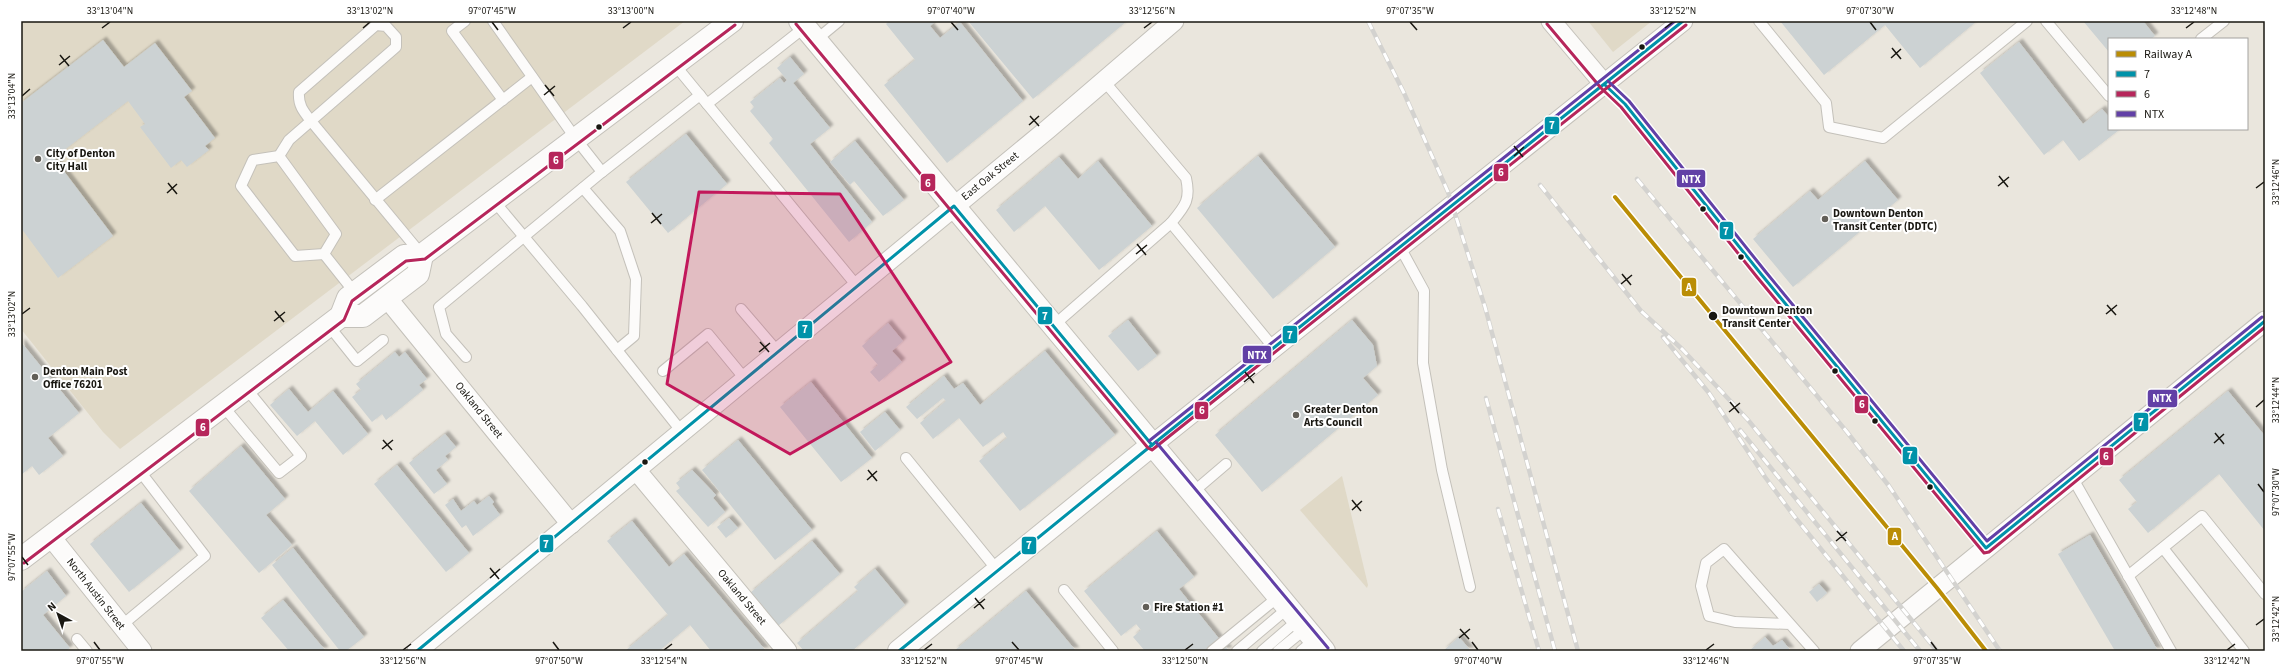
<svg xmlns="http://www.w3.org/2000/svg" width="2286" height="672" viewBox="0 0 2286 672" font-family="'Source Sans 3',sans-serif">
<defs>
<filter id="shadow"><feDropShadow dx="3.5" dy="-3.5" stdDeviation="1" flood-color="#0004"/></filter>
</defs>
<rect width="100%" height="100%" fill="#eae6dd"/>
<g fill="#e0d9c7">
<path d="M21 21H685L120 449 103 432 21 329Z"/>
<path d="M1588 21H1652L1613 52Z"/>
<path d="M1342 476 1368 585 1367 588 1300 510Z"/>
</g>
<g fill="#ccd2d3" filter="url(#shadow)">
<path d="M889 21H936L930 26 940 38 960 22 1023 101 947 163 884 85 915 60 886 24Z"/>
<path d="M968 21H1127L1033 99Z"/>
<path d="M1780 21H1977L1920 68 1885 25 1824 75Z"/>
<path d="M2083 21H2143L2155 36 2151 39H2109V52Z"/>
<path d="M103 40 124 67 155 43 192 91 184 97 215 138 205 146 209 150 187 167 181 160 171 168 140 127 145 124 128 101 54 158 113 236 58 278 21 228V103Z"/>
<path d="M2019 42 2083 124 2102 109 2109 117V129L2119 130 2079 161 2063 140 2044 155 1980 73Z"/>
<path d="M790 57 804 74 793 83 830 128 810 144 872 222 849 242 769 143 773 139 750 111 754 107 750 102 780 78 784 83 787 80 777 68Z"/>
<path d="M686 134 727 184 668 233 626 182Z"/>
<path d="M855 141 904 200 883 216 854 181 850 185 830 162Z"/>
<path d="M1258 156 1335 247 1273 299 1197 208Z"/>
<path d="M1059 157 1078 179 1098 161 1152 226 1099 270 1045 206 1014 232 996 210Z"/>
<path d="M1865 161 1898 200 1793 287 1753 239 1810 191 1818 200Z"/>
<path d="M1128 320 1157 356 1138 371 1108 336Z"/>
<path d="M1352 320 1373 345 1377 366 1363 378 1378 395 1262 492 1215 435Z"/>
<path d="M888 323 903 341 892 351 902 362 879 382 870 372 878 365 862 346Z"/>
<path d="M21 342 79 413 48 438 63 456 39 475 32 466 21 475Z"/>
<path d="M1045 351 1115 435 1020 511 979 461 1007 438 1003 432 983 447 959 418 933 439 920 423 946 401 943 398 917 419 906 407 944 376 954 389 963 383 980 405Z"/>
<path d="M395 352 399 357 405 352 427 379 419 385 423 390 386 420 382 414 372 422 352 397 361 390 356 384Z"/>
<path d="M811 382 872 458 841 482 780 407Z"/>
<path d="M289 389 308 412 333 391 368 434 343 455 315 421 297 436 270 405Z"/>
<path d="M2228 391 2265 436V531L2219 474 2148 533 2128 509 2137 502 2119 480Z"/>
<path d="M885 412 900 430 875 451 860 432Z"/>
<path d="M445 434 456 447 445 456 448 460 436 470 447 484 434 494 409 463Z"/>
<path d="M738 440 812 530 775 560 702 470Z"/>
<path d="M241 446 285 499 266 515 292 545 259 573 189 491Z"/>
<path d="M397 465 469 553 446 572 374 484Z"/>
<path d="M692 470 716 495 713 498 725 512 708 527 676 491 680 488 676 483Z"/>
<path d="M489 496 494 502 492 504 500 515 473 536 466 525 462 528 445 505 453 499 461 511 474 501 477 505Z"/>
<path d="M141 503 180 551 129 592 90 544Z"/>
<path d="M729 518 738 528 726 538 717 527Z"/>
<path d="M632 521 669 567 684 554 766 651H711L690 625 659 651H625L668 615 607 541Z"/>
<path d="M1157 531 1194 577 1179 589 1229 651H1145L1133 637 1141 630 1136 624 1121 636 1084 591Z"/>
<path d="M2090 535 2158 651H2115L2058 554Z"/>
<path d="M812 541 840 574 778 626 750 593Z"/>
<path d="M293 548 364 637 346 651H340L272 565Z"/>
<path d="M875 569 905 605 852 651H804L797 643 858 591 854 587Z"/>
<path d="M47 571 66 596 43 615 70 648 66 651H21V592Z"/>
<path d="M1819 584 1827 593 1817 602 1809 592Z"/>
<path d="M1026 591 1076 651H954Z"/>
<path d="M283 600 325 650 324 651H289L261 618Z"/>
<path d="M1459 637 1471 651H1443Z"/>
<path d="M1765 637 1773 646 1782 640 1791 651H1749Z"/>
</g>
<g fill="none" stroke-linecap="round" stroke-linejoin="round">
<defs>
<g id="lane">
<path d="M465 21 452 31 503 100"/>
<path d="M493 21 576 139 602 172"/>
<path d="M1759 21 1826 103 1829 127 1883 138 2027 21"/>
<path d="M2046 21 2109 96"/>
<path d="M2201 39 2224 21"/>
<path d="M816 40 839 21"/>
<path d="M675 65 857 286"/>
<path d="M1104 81 1186 178C1191 200 1185 206 1171 223L1274 348"/>
<path d="M1605 85 1625 104 1761 274 1986 548"/>
<path d="M707 104 805 27"/>
<path d="M279 156 289 140 396 47V37L386 26 376 25 299 92C298 105 303 111 311 121L422 255"/>
<path d="M279 156 336 234 324 254 295 256 241 186 253 160Z"/>
<path d="M583 188 620 231 636 279 634 336 617 350"/>
<path d="M375 200 532 77"/>
<path d="M494 201 582 306 682 432"/>
<path d="M1400 247 1424 291 1423 363 1442 470 1470 587"/>
<path d="M324 254 355 293"/>
<path d="M741 309 778 352"/>
<path d="M329 326 357 361 383 340"/>
<path d="M1053 326 1171 223"/>
<path d="M466 357 446 334 439 307 602 172 700 95"/>
<path d="M663 371 708 334 745 379"/>
<path d="M223 406 279 473 301 456 245 387"/>
<path d="M906 458 998 571"/>
<path d="M2072 477 2171 651"/>
<path d="M1192 493 1226 464"/>
<path d="M2163 548 2244 651"/>
<path d="M2128 576 2202 516 2265 594"/>
<path d="M1064 590 1113 651"/>
<path d="M1790 624 1735 622 1709 616 1701 586 1706 563 1724 549 1814 651"/>
<path d="M121 626 205 556 139 470"/>
<path d="M77 639 87 651"/>
<path d="M1212 651 1278 597"/>
<path d="M1237 651 1288 608"/>
<path d="M1262 651 1298 620"/>
<path d="M1278 651 1305 629"/>
<path d="M1301 651 1314 640"/>
</g>
<g id="street">
<path d="M1551 21 1605 85"/>
<path d="M387 298 571 524"/>
<path d="M1152 445 1683 21"/>
<path d="M636 470 787 651"/>
<path d="M51 537 142 651"/>
<path d="M417 651 1048 129 1174 21"/>
<path d="M1860 651 2265 321"/>
</g>
<g id="secondary">
<path d="M800 21 1324 651"/>
<path d="M341 316H363L418 274 422 255"/>
<path d="M21 559 341 316 348 298 404 256 422 255 732 21"/>
<path d="M899 651 1152 445"/>
</g>
</defs>
<use href="#lane" stroke="#c4c1ba" stroke-width="12"/>
<use href="#street" stroke="#c4c1ba" stroke-width="21"/>
<use href="#secondary" stroke="#c4c1ba" stroke-width="24"/>
<use href="#lane" stroke="#fcfbfa" stroke-width="10"/>
<use href="#street" stroke="#fcfbfa" stroke-width="19"/>
<use href="#secondary" stroke="#fcfbfa" stroke-width="22"/>
<defs>
<g id="rail">
<path d="M1368 21 1404 93 1448 192 1485 307 1578 651"/>
<path d="M1637 179 1847 432 1889 486 2000 651"/>
<path d="M1540 185 1641 311 1682 349 1748 420 1937 651"/>
<path d="M1663 337 1709 393 1765 477 1794 516 1904 651"/>
<path d="M1486 398 1555 651"/>
<path d="M1740 430 1920 651"/>
<path d="M1498 509 1539 651"/>
</g>
</defs>
<use href="#rail" stroke="#d3d2cf" stroke-width="4.5"/>
<use href="#rail" stroke="#fff" stroke-width="3" stroke-dasharray="9" stroke-linecap="butt"/>
<defs>
<g id="bus-1">
<path d="M1605 85 1625 104 1761 274 1986 548 2265 321"/>
<path d="M417 651 954 206 1152 445"/>
<path d="M899 651 1152 445 1683 21"/>
</g>
<g id="bus-2">
<path d="M796 24 1148 448 1152 450 1686 25"/>
<path d="M1547 24 1601 88 1621 107 1757 277 1984 553 1989 552 2265 327"/>
<path d="M24 563 344 320 352 301 406 261 425 259 735 25"/>
</g>
<g id="bus-3">
<path d="M1608 81 1629 101 1765 271 1987 541 2262 317"/>
<path d="M1149 441 1675 21"/>
<path d="M1156 442 1328 648"/>
</g>
</defs>
<use href="#bus-1" stroke="#fff" stroke-width="6"/>
<use href="#bus-2" stroke="#fff" stroke-width="6"/>
<use href="#bus-3" stroke="#fff" stroke-width="6"/>
<use href="#bus-1" stroke="#0092a9" stroke-width="3"/>
<use href="#bus-2" stroke="#b6265b" stroke-width="3"/>
<use href="#bus-3" stroke="#6240a6" stroke-width="3"/>
<defs>
<path id="rail-1" d="M1615 197 1937 588 1986 651"/>
</defs>
<use href="#rail-1" stroke="#fff" stroke-width="7"/>
<use href="#rail-1" stroke="#ba8d05" stroke-width="4"/>
</g>
<path fill="#c2185b" fill-opacity="0.2" stroke="#c2185b" stroke-width="3" stroke-linejoin="round" d="M699 192 840 194 951 362 790 454 667 384Z"/>
<path fill="none" stroke="#191711" stroke-width="1.5" d="M492 22 498 30M951 22 958 30M1410 22 1417 30M1870 22 1876 30M102 28 110 22M363 28 370 22M623 28 631 22M1144 28 1152 22M1665 28 1673 22M2186 28 2194 22M1892 48 1901 59M60 55 69 66M1891 58 1901 49M59 65 70 56M545 85 554 96M544 95 555 86M22 96 30 89M1030 116 1039 126M1029 125 1039 116M1514 146 1523 157M1514 156 1524 147M1999 176 2008 187M168 183 177 194M1998 186 2009 177M2256 188 2264 182M167 193 177 184M652 213 661 224M651 223 662 214M1137 244 1146 255M1136 254 1147 245M1622 274 1631 285M1621 284 1632 275M2107 305 2116 315M275 311 284 322M22 314 30 308M2106 314 2117 305M274 321 285 312M760 342 769 352M759 352 770 343M1245 372 1254 383M1244 382 1255 373M1730 402 1739 413M2256 407 2264 400M1729 412 1740 403M2215 433 2224 444M383 440 392 450M2214 443 2224 434M382 449 393 440M868 470 877 481M867 480 877 471M2258 484 2264 492M1352 500 1361 511M1352 510 1362 501M1837 531 1846 541M1836 541 1847 532M22 557 28 565M490 568 499 579M490 578 500 569M975 598 984 609M974 608 985 599M2256 625 2264 619M1460 629 1469 639M1459 638 1470 629M94 642 100 650M553 642 559 650M1012 642 1019 650M1472 642 1478 650M1931 642 1937 650M403 650 411 644M664 650 672 644M924 650 932 644M1185 650 1193 644M1706 650 1714 644M2227 650 2235 644"/>
<g fill="#191711" stroke="#fff" stroke-width="1.5">
<circle cx="1642" cy="47" r="3.5"/>
<circle cx="599" cy="127" r="3.5"/>
<circle cx="1703" cy="209" r="3.5"/>
<circle cx="1741" cy="257" r="3.5"/>
<circle cx="1713" cy="316" r="5"/>
<circle cx="1835" cy="371" r="3.5"/>
<circle cx="1875" cy="421" r="3.5"/>
<circle cx="645" cy="462" r="3.5"/>
<circle cx="1930" cy="487" r="3.5"/>
</g>
<g fill="#625f58" stroke="#fff" stroke-width="1.5">
<circle cx="38" cy="159" r="4"/>
<circle cx="1825" cy="219" r="4"/>
<circle cx="35" cy="377" r="4"/>
<circle cx="1296" cy="415" r="4"/>
<circle cx="1146" cy="607" r="4"/>
</g>
<g text-anchor="middle" dominant-baseline="central" stroke-width="4" stroke-linejoin="round" paint-order="stroke">
<g font-size="11" font-weight="bold" fill="#191711" stroke="#fff" text-anchor="start">
<text x="46" y="153">City of Denton<tspan x="46" dy="13">City Hall</tspan></text>
<text x="1833" y="213">Downtown Denton<tspan x="1833" dy="13">Transit Center (DDTC)</tspan></text>
<text x="43" y="371">Denton Main Post<tspan x="43" dy="13">Office 76201</tspan></text>
<text x="1304" y="409">Greater Denton<tspan x="1304" dy="13">Arts Council</tspan></text>
<text x="1154" y="607">Fire Station #1</text>
</g>
<g font-size="11" fill="#191711" stroke="#fff">
<text transform="translate(990 176) rotate(-39)">East Oak Street</text>
<text transform="translate(479 410) rotate(51)">Oakland Street</text>
<text transform="translate(96 594) rotate(52)">North Austin Street</text>
<text transform="translate(742 597) rotate(50)">Oakland Street</text>
</g>
<g font-size="11" font-weight="bold" fill="#191711" stroke="#fff" text-anchor="start">
<text x="1722" y="310">Downtown Denton<tspan x="1722" dy="13">Transit Center</tspan></text>
</g>
</g>
<g stroke="#fff" stroke-width="1.5">
<rect x="1544" y="116" width="16" height="19" rx="4" fill="#0092a9"/>
<rect x="548" y="151" width="16" height="19" rx="4" fill="#b6265b"/>
<rect x="1493" y="163" width="16" height="19" rx="4" fill="#b6265b"/>
<rect x="1676" y="169" width="30" height="19" rx="4" fill="#6240a6"/>
<rect x="920" y="173" width="16" height="19" rx="4" fill="#b6265b"/>
<rect x="1719" y="221" width="15" height="19" rx="4" fill="#0092a9"/>
<rect x="1681" y="277" width="16" height="20" rx="4" fill="#ba8d05"/>
<rect x="1037" y="306" width="16" height="19" rx="4" fill="#0092a9"/>
<rect x="797" y="320" width="16" height="19" rx="4" fill="#0092a9"/>
<rect x="1282" y="325" width="16" height="19" rx="4" fill="#0092a9"/>
<rect x="1242" y="345" width="30" height="19" rx="4" fill="#6240a6"/>
<rect x="2147" y="389" width="31" height="19" rx="4" fill="#6240a6"/>
<rect x="1854" y="395" width="15" height="19" rx="4" fill="#b6265b"/>
<rect x="1194" y="401" width="15" height="19" rx="4" fill="#b6265b"/>
<rect x="2133" y="412" width="16" height="20" rx="4" fill="#0092a9"/>
<rect x="195" y="418" width="15" height="19" rx="4" fill="#b6265b"/>
<rect x="1902" y="446" width="16" height="19" rx="4" fill="#0092a9"/>
<rect x="2099" y="447" width="15" height="19" rx="4" fill="#b6265b"/>
<rect x="1887" y="527" width="15" height="19" rx="4" fill="#ba8d05"/>
<rect x="539" y="534" width="15" height="19" rx="4" fill="#0092a9"/>
<rect x="1021" y="536" width="16" height="19" rx="4" fill="#0092a9"/>
</g>
<g font-size="11" text-anchor="middle" font-weight="bold" fill="#fff">
<text x="1552" y="129">7</text>
<text x="556" y="164">6</text>
<text x="1501" y="176">6</text>
<text x="1691" y="183">NTX</text>
<text x="928" y="187">6</text>
<text x="1726" y="235">7</text>
<text x="1689" y="291">A</text>
<text x="1045" y="320">7</text>
<text x="805" y="333">7</text>
<text x="1290" y="339">7</text>
<text x="1257" y="359">NTX</text>
<text x="2162" y="402">NTX</text>
<text x="1862" y="408">6</text>
<text x="1202" y="414">6</text>
<text x="2141" y="426">7</text>
<text x="203" y="431">6</text>
<text x="1910" y="459">7</text>
<text x="2106" y="460">6</text>
<text x="1895" y="540">A</text>
<text x="546" y="548">7</text>
<text x="1029" y="549">7</text>
</g>
<rect width="2286" height="672" fill="none" stroke="#ffffff" stroke-width="44"/>
<rect x="2108" y="38" width="140" height="92" fill="#ffffff" stroke="#a3a2a0"/>
<rect x="2116" y="51" width="20" height="6" fill="#ba8d05" stroke="#a3a2a0"/>
<text x="2144" y="58" font-size="12" fill="#191711">Railway A</text>
<rect x="2116" y="71" width="20" height="6" fill="#0092a9" stroke="#a3a2a0"/>
<text x="2144" y="78" font-size="12" fill="#191711">7</text>
<rect x="2116" y="91" width="20" height="6" fill="#b6265b" stroke="#a3a2a0"/>
<text x="2144" y="98" font-size="12" fill="#191711">6</text>
<rect x="2116" y="111" width="20" height="6" fill="#6240a6" stroke="#a3a2a0"/>
<text x="2144" y="118" font-size="12" fill="#191711">NTX</text>
<g transform="translate(58 614) rotate(320)" stroke="#ffffff" stroke-width="3" paint-order="stroke">
<path d="M0-3L7 15L0 10L-7 15Z" fill="#191711"/>
<text y="-6" font-size="11" font-weight="bold" text-anchor="middle" fill="#191711">N</text>
</g>
<rect x="22" y="22" width="2242" height="628" fill="none" stroke="#191711" stroke-width="1.5"/>
<g font-size="10" text-anchor="middle" fill="#191711">
<text x="110" y="14">33°13'04"N</text>
<text x="370" y="14">33°13'02"N</text>
<text x="492" y="14">97°07'45"W</text>
<text x="631" y="14">33°13'00"N</text>
<text x="951" y="14">97°07'40"W</text>
<text x="1152" y="14">33°12'56"N</text>
<text x="1410" y="14">97°07'35"W</text>
<text x="1673" y="14">33°12'52"N</text>
<text x="1870" y="14">97°07'30"W</text>
<text x="2194" y="14">33°12'48"N</text>
<text transform="translate(11 96) rotate(-90)" y="4">33°13'04"N</text>
<text transform="translate(2275 182) rotate(-90)" y="4">33°12'46"N</text>
<text transform="translate(11 314) rotate(-90)" y="4">33°13'02"N</text>
<text transform="translate(2275 400) rotate(-90)" y="4">33°12'44"N</text>
<text transform="translate(2275 492) rotate(-90)" y="4">97°07'30"W</text>
<text transform="translate(11 557) rotate(-90)" y="4">97°07'55"W</text>
<text transform="translate(2275 619) rotate(-90)" y="4">33°12'42"N</text>
<text x="100" y="664">97°07'55"W</text>
<text x="403" y="664">33°12'56"N</text>
<text x="559" y="664">97°07'50"W</text>
<text x="664" y="664">33°12'54"N</text>
<text x="924" y="664">33°12'52"N</text>
<text x="1019" y="664">97°07'45"W</text>
<text x="1185" y="664">33°12'50"N</text>
<text x="1478" y="664">97°07'40"W</text>
<text x="1706" y="664">33°12'46"N</text>
<text x="1937" y="664">97°07'35"W</text>
<text x="2227" y="664">33°12'42"N</text>
</g>
</svg>
